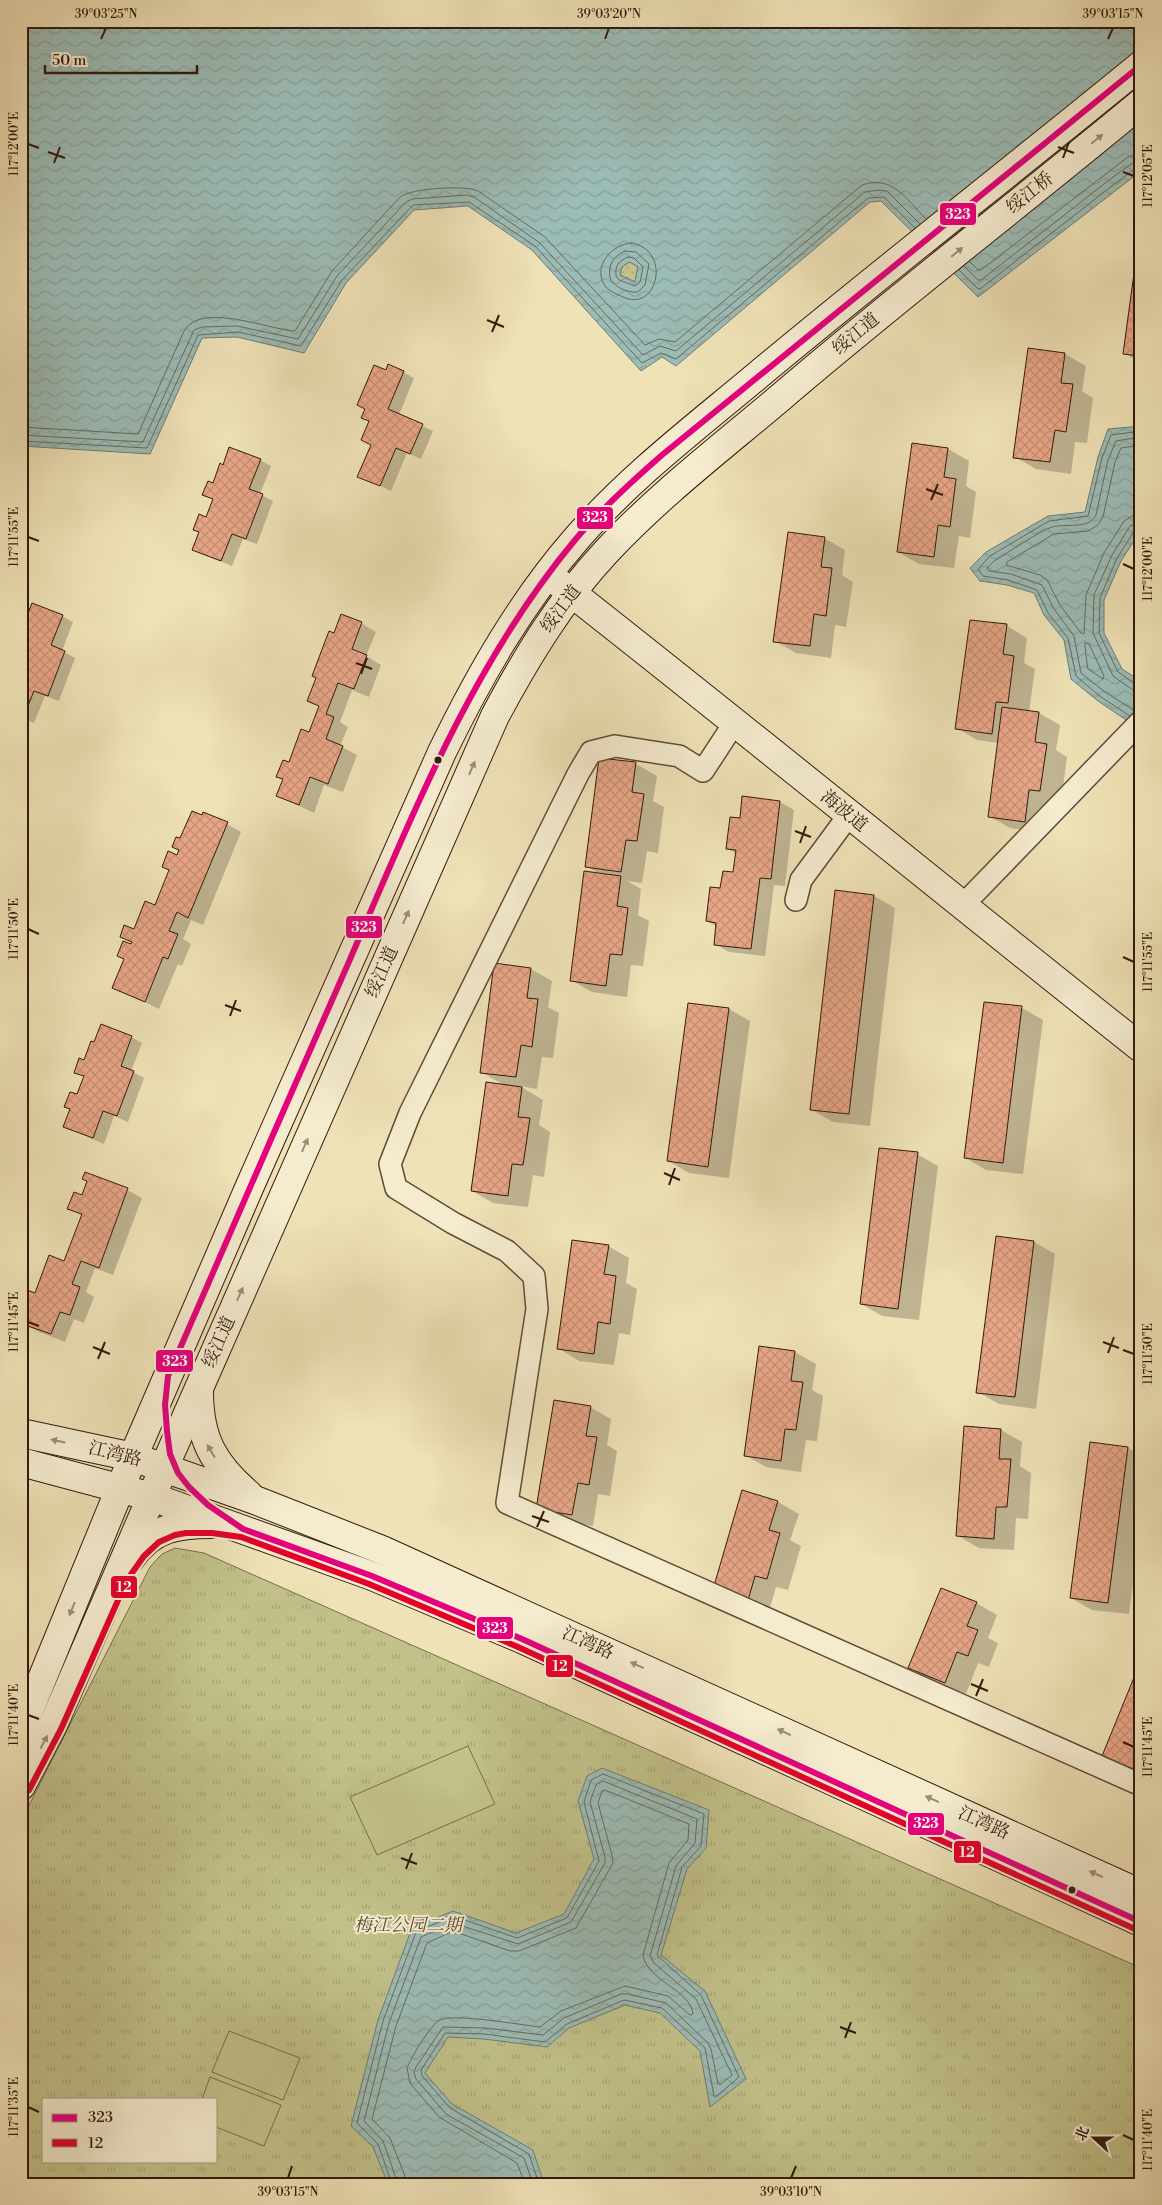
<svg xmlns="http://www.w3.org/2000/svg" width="1162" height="2205" viewBox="0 0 1162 2205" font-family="'Libre Bodoni','Noto Serif SC',serif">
<defs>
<pattern id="grass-dots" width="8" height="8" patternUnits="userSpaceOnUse" patternTransform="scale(1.25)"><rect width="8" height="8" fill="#c1c189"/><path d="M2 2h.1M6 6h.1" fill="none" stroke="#a6a575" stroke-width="1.8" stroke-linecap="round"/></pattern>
<pattern id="park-tufts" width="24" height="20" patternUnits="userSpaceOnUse" patternTransform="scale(1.25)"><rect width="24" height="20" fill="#c1c189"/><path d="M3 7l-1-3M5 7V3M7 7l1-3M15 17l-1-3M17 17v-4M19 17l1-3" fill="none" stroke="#a6a575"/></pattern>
<pattern id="water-waves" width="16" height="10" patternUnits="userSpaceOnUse" patternTransform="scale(1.25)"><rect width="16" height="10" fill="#9cbcb6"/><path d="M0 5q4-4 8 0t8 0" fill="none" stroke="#87a19b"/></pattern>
<pattern id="building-cross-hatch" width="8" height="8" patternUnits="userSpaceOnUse" patternTransform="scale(1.25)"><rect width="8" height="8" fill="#e8a687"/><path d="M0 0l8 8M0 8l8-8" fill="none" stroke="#c78e73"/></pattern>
</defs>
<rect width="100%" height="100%" fill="#efe2b7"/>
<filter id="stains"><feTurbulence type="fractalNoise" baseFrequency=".004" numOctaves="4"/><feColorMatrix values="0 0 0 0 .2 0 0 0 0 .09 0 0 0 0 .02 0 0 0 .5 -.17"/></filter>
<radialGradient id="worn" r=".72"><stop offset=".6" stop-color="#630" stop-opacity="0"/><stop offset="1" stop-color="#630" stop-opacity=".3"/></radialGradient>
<path fill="url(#grass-dots)" stroke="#7a6d4a" d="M630 262 638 267 635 282 620 275C621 267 623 265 630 262Z"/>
<path fill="url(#park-tufts)" stroke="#7a6d4a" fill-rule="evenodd" d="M175 1548 204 1553 1141 1968V2184H21V1821L150 1567 162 1554ZM44 2099H216V2161H44Z"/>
<g fill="#c1c189" stroke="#7a6d4a">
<path d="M468 1746 495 1804 377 1855 350 1797Z"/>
<path d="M229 2031 300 2058 283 2100 212 2072Z"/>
<path d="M210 2077 281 2105 264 2146 216 2127V2099H202Z"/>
</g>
<g fill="url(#water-waves)" stroke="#727b72" fill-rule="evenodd">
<path d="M21 21H1141V171L978 297 881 201 870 202 676 366 662 357 641 371 532 250 468 206 414 210 346 283 304 353 237 337 202 338 150 454 21 446ZM630 262 638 267 635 282 620 275C621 267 623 265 630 262Z"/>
<path d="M1141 426V530L1121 561 1104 600V633L1122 669 1141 681V730L1098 701 1071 679 1064 640 1044 615 1034 593 1007 585 980 581 970 568 986 552 1048 516 1085 512 1098 457 1108 429Z"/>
<path d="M602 1768 709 1810 706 1848 687 1869 661 1955 705 1991 746 2079 710 2107 700 2051 660 2013 625 2005 569 2028 547 2047 484 2039 448 2037 425 2073 452 2104 533 2150 544 2184H388L373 2147 351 2126 378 2020 412 1928 453 1911 516 1933 564 1914 594 1859 578 1801 587 1776Z"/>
</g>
<g fill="#0003">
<path d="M1141 246V363L1124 353Z"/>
<path d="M1065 354 1086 366 1082 391 1093 398 1087 443 1075 442 1071 474 1036 469 1015 457Z"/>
<path d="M387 371 403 372 414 378 399 415 433 431 421 459 407 453 391 491 359 476 372 445Z"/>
<path d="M948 449 969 461 966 486 976 492 970 538 959 536 954 568 919 564 898 552Z"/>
<path d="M260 460 271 466 260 494 273 501 257 544 243 539 232 566 194 550 214 500 204 495 213 485 224 466Z"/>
<path d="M824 538 845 550 842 575 853 582 846 627 835 625 831 658 796 653 775 641Z"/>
<path d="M62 616 73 622 62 651 75 658 59 701 45 696 34 723 21 718V625Z"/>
<path d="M361 623 376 632 366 656 381 665 369 697 352 690 340 722 348 727 340 746 357 755 343 792 324 785 314 813 278 796 284 780 278 776 289 764 310 734 320 707 309 700 335 634Z"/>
<path d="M1007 626 1027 638 1024 663 1035 669 1029 712 1039 713 1060 725 1056 750 1067 757 1061 802 1045 833 1010 828 989 816 999 743 977 740 957 728Z"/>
<path d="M600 759 636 764 657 776 653 801 664 807 658 853 647 851 642 883 627 881 641 889 638 915 649 921 643 966 631 965 627 997 592 992 571 980 600 874 586 866Z"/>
<path d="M743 798 780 802 794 810 785 886 774 885 765 956 729 952 715 944 717 927 707 921 721 890 734 874 737 854 728 849 741 819Z"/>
<path d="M227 824 241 832 203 925 191 920 183 939 191 944 182 966 178 964 159 1009 113 987 133 943 121 936 135 931 156 906 178 856 181 840Z"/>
<path d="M874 896 895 908 870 1126 833 1122 812 1110Z"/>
<path d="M496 964 531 969 552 981 548 1007 559 1013 553 1058 542 1057 537 1089 520 1086 543 1100 539 1125 550 1132 544 1177 533 1175 528 1207 493 1203 472 1191 504 1085 481 1072Z"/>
<path d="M1022 1008 1043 1020 1023 1174 986 1170 966 1158Z"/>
<path d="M729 1009 750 1021 729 1178 689 1173 668 1161Z"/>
<path d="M131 1037 142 1043 131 1071 144 1078 128 1122 114 1116 104 1144 65 1127 84 1077 75 1072 84 1062 95 1043Z"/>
<path d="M917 1154 938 1166 919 1320 882 1316 861 1304Z"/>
<path d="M127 1190 142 1198 113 1275 95 1268 86 1292 94 1297 84 1323 74 1319 65 1342 37 1331 23 1323 30 1304 21 1299 36 1295 65 1262 82 1216 69 1208 83 1197Z"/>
<path d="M997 1237 1034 1242 1055 1254 1036 1409 999 1404 978 1392Z"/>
<path d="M608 1246 629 1258 626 1283 637 1289 630 1335 619 1333 614 1365 579 1361 558 1348Z"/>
<path d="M760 1347 795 1352 816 1364 812 1390 823 1396 817 1441 806 1440 801 1472 766 1467 745 1455Z"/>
<path d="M590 1407 611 1419 607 1445 617 1451 610 1496 598 1494 593 1526 558 1520 537 1508Z"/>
<path d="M1001 1430 1022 1442 1020 1466 1031 1473 1028 1519 1016 1518 1014 1550 979 1548 958 1536Z"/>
<path d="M1128 1448 1141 1455V1521L1129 1614 1092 1610 1071 1598Z"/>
<path d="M743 1492 778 1502 799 1514 790 1540 801 1546 788 1590 776 1587 767 1618 733 1608Z"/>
<path d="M976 1603 997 1615 988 1638 998 1643 989 1667 978 1663 966 1694 931 1680 910 1668Z"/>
<path d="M1141 1679V1774L1104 1755Z"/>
</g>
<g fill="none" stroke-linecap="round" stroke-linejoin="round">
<g stroke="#686a60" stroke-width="1">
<path d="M632 243C672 250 658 313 623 297 617 294 610 292 606 287 591 268 611 244 632 243Z"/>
<path d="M625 251 636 252 649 264 645 285 638 292C627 293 614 287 610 278 608 265 613 256 625 251Z"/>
<path d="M628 257 634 258 643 267 640 282 635 286 619 280 616 276C615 266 618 261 628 257Z"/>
<path d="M969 261 978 270H981L1128 157 1141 153"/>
<path d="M964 266 978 280H981L1113 177 1134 162 1141 161"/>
<path d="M959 270 977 288 980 289 1117 182 1136 168 1141 167"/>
<path d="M21 427 138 434 184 331C201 301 269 330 295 331L332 271 400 197C411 188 466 185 478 191L545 237 645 345 659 339 675 342 862 185C892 174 907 200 926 219"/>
<path d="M21 435 143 442 194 330 202 327 237 326 298 339 337 276 405 203 412 199 467 195 474 197 540 243 643 355 660 346 676 351 865 192 879 190 887 191 920 224"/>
<path d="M21 441 147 448 198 335 238 332 301 346 342 280 413 205 469 202 535 246 642 363 661 353 676 359 868 198 884 197 915 228"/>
<path d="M1141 445 1121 448 1115 462 1103 517 1098 525 1088 531 1054 534 1007 562 1006 565 1040 575 1047 580 1060 605 1081 633 1084 634 1086 595 1104 553 1124 521 1132 516 1141 515"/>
<path d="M1141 522 1130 526 1112 555 1094 595 1093 633 1113 676 1133 690 1141 691"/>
<path d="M1141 528 1135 530 1117 558 1100 598 1099 633 1118 672 1136 684 1141 685"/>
<path d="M1085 643 1089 644 1104 676 1103 679 1088 669Z"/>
<path d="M1135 711 1105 692 1081 673 1074 636 1054 609 1042 585 1011 574 989 571 987 568 994 561C1008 553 1039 531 1052 527 1066 523 1089 530 1096 515L1108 460 1116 441 1141 437"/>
<path d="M1130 716 1101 697 1076 676 1068 638 1048 613 1037 590 1008 580 983 576 978 569 990 556 1049 521 1088 516 1102 458 1111 435 1141 431"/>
<path d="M392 2184 378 2144 357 2123 383 2021 416 1932 453 1916 517 1938 567 1918 599 1861 584 1802 591 1780 603 1774 704 1814 701 1846 682 1867 657 1955 701 1995 739 2077 717 2096H714L705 2048 662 2008 624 2000 567 2024 545 2042 484 2034 445 2033 421 2070 422 2076 450 2108 529 2154 539 2184"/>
<path d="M398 2184 383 2141 364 2121 389 2023 421 1937 453 1923 518 1944 571 1922 605 1863V1857L590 1802 596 1785 603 1781 697 1819 695 1843 676 1866 650 1956 654 1963 696 1999 732 2075 721 2084H718L711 2049 708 2043 666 2003 628 1994H621L564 2018 543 2035 485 2028 443 2027 416 2067 414 2072 416 2079 446 2114 524 2158 533 2184"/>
<path d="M406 2184 405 2176 390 2138 372 2119 396 2026 427 1943 453 1931 510 1951H519L576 1928 613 1863 612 1855 598 1803 602 1791 605 1790 689 1824 688 1840 669 1863 643 1955C647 1981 691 1990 693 2014L690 2015 668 1996 625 1986 561 2011 540 2027C521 2025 454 2013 440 2020 430 2025 411 2058 407 2068L410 2083 439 2117 517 2163 525 2184"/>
</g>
</g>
<g fill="url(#building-cross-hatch)" stroke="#33190b">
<path d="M1138 244 1141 245V356L1123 354Z"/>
<path d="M1028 348 1065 353 1061 383 1073 384 1066 432 1055 430 1050 462 1013 458Z"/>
<path d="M388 364 404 371 388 409 423 424 410 454 396 448 380 486 357 477 371 445 361 440 369 421 361 418 365 409 357 405 374 365 386 370Z"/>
<path d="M912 443 948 448 944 477 956 479 950 527 938 525 934 557 897 552Z"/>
<path d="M229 447 261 459 249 489 263 494 246 539 232 534 221 561 192 550 199 532 193 530 199 514 206 517 213 499 202 495 208 481 213 483 220 463 223 465Z"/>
<path d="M788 532 825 537 821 567 832 568 826 616 814 614 810 646 773 642Z"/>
<path d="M32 603 63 615 51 645 65 651 48 696 34 691 23 718 21 717V622L25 621Z"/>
<path d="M341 614 362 622 352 649 367 655 354 689 338 683 326 714 334 717 326 739 343 746 328 784 310 777 299 805 276 796 283 779 276 777 283 760 289 762 301 729 309 732 319 706 307 701 316 678 312 676 329 631 334 633Z"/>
<path d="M970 620 1007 624 1003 654 1014 656 1008 703 996 702 992 734 955 729Z"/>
<path d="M1002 707 1039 712 1035 742 1047 744 1040 791 1029 790 1025 822 988 817Z"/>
<path d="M599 758 636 762 632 792 644 794 637 841 626 840 621 872 585 867Z"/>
<path d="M742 796 780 801 771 879 760 878 751 949 714 945 716 923 706 921 710 887 720 888 723 871 733 872 736 850 726 849 730 817 740 818Z"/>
<path d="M192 811 202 815 203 812 228 822 188 918 177 912 169 931 178 934 168 959 163 957 145 1002 112 988 124 959 117 956 123 941 131 944 132 942 120 937 124 925 134 929 145 901 155 905 169 870 162 867 168 851 177 855 179 850 172 847 176 837 180 838Z"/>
<path d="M584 871 621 876 617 906 628 908 622 955 610 954 606 986 570 981Z"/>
<path d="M835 890 874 895 849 1114 810 1110Z"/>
<path d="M494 963 531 968 527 998 538 999 532 1047 521 1045 516 1077 480 1073Z"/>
<path d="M984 1002 1022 1006 1003 1163 964 1158Z"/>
<path d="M688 1003 729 1008 708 1167 667 1161Z"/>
<path d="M101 1024 132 1036 121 1066 134 1071 117 1116 103 1111 93 1138 63 1127 70 1109 64 1107 70 1092 77 1094 84 1076 74 1073 79 1058 84 1060 91 1041 94 1042Z"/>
<path d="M486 1082 522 1087 518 1117 530 1118 523 1165 512 1164 508 1196 471 1191Z"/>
<path d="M879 1148 918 1152 898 1309 860 1304Z"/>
<path d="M85 1172 128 1188 99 1268 81 1261 72 1284 80 1287 70 1315 60 1312 51 1334 22 1324 29 1302 21 1300V1292L22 1288 35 1293 49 1255 64 1261 82 1214 67 1209 74 1192 82 1195 87 1181 82 1179Z"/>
<path d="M996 1236 1034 1241 1015 1397 976 1393Z"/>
<path d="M572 1240 609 1245 604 1274 616 1276 610 1324 598 1322 594 1354 557 1349Z"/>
<path d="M759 1346 795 1351 791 1381 803 1382 796 1430 785 1429 781 1461 744 1456Z"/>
<path d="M554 1400 591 1406 586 1436 597 1437 589 1485 578 1483 572 1515 536 1509Z"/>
<path d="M964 1426 1001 1429 999 1459H1011L1007 1507H996L994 1539 956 1536Z"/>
<path d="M1090 1442 1128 1447 1108 1603 1070 1598Z"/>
<path d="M742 1490 778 1501 769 1530 780 1533 767 1579 755 1576 746 1607 711 1596Z"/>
<path d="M941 1588 977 1602 967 1626 978 1630 968 1656 957 1652 945 1683 908 1668Z"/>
<path d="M1135 1675 1141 1677V1765L1138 1771 1102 1756Z"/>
</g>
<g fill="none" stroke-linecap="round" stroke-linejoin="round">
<defs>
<g id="street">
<path d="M735 722 703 771 679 756 615 746 591 752 578 774 410 1113 390 1164 396 1188 453 1223 507 1251 534 1276 537 1309 507 1503 1141 1785"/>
<path d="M796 900 801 880 849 815"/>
<path d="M962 906 1141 721"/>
</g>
<g id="secondary">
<path d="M559 583C754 736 946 893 1141 1048"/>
<path d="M199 1391C199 1438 213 1464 248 1494"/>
<path d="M21 1433 133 1457 255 1500 382 1550 1141 1894"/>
<path d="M21 1462 152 1497 372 1576 522 1639 1141 1922"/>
<path d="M131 1558C152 1528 177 1524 212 1524"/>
<path d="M21 1730 133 1457 249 1188 442 752C479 676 521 602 577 538 630 477 696 427 758 375 884 270 1014 169 1141 65"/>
<path d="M21 1786 53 1725 170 1454 495 716C526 658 561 600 606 552 659 495 722 447 781 397 899 296 1022 202 1141 103"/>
</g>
</defs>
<use href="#street" stroke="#624b36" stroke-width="24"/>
<use href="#secondary" stroke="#33190b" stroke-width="30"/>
<use href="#street" stroke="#f5ecd0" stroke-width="21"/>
<use href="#secondary" stroke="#f5ecd0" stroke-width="28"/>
<defs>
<path id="bus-1" d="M1141 65 662 455C631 482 601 509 575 540 469 667 409 824 344 973 285 1107 226 1242 168 1376L165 1405 167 1431 170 1454 178 1473 189 1487 208 1505 243 1529 372 1576 522 1639 1141 1922"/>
<path id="bus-2" d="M29 1790 61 1729 127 1580 144 1556 159 1542 175 1535 186 1533H212L241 1537 369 1584 518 1647 1137 1930"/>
</defs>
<use href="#bus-1" stroke="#f5ecd0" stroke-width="10"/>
<use href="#bus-2" stroke="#f5ecd0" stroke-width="10"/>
<use href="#bus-1" stroke="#e5007d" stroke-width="6"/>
<use href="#bus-2" stroke="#e4002b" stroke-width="6"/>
</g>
<defs><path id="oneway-solid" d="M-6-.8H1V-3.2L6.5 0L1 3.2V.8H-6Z" transform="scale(1.25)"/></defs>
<g fill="#9e8d77">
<use href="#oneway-solid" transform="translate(1097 139) rotate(-39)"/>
<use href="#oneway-solid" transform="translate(957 252) rotate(-39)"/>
<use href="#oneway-solid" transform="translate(472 768) rotate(-66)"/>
<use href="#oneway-solid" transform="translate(406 917) rotate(-66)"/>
<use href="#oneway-solid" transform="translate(305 1145) rotate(-66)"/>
<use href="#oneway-solid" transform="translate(240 1294) rotate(-66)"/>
<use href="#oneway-solid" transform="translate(58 1441) rotate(-168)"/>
<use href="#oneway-solid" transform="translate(211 1451) rotate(-121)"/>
<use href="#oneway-solid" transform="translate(72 1609) rotate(112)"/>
<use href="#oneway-solid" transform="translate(637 1665) rotate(-156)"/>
<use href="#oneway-solid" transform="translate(784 1732) rotate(-156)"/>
<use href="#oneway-solid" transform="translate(44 1742) rotate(-62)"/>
<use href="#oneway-solid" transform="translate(932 1799) rotate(-156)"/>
<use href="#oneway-solid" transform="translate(1096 1874) rotate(-156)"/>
</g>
<path fill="none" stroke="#33190b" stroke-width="2" d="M101 39 106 28M605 39 609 28M1108 39 1113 28M28 144 39 148M1058 147 1074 153M48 152 65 158M1063 158 1069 142M54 163 60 147M1123 172 1134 176M487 320 504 327M492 332 499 315M926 489 943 495M931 500 938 484M28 537 39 541M1123 564 1134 569M356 663 372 669M361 674 367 658M795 831 811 837M800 843 806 826M28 929 39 934M1123 957 1134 962M225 1005 241 1011M230 1016 236 1000M664 1173 680 1180M669 1185 675 1168M28 1322 39 1326M1103 1342 1119 1348M93 1347 110 1354M1123 1350 1134 1354M1108 1353 1114 1337M98 1359 105 1342M532 1516 549 1522M537 1527 544 1511M971 1684 988 1691M976 1696 983 1679M28 1715 39 1719M1123 1742 1134 1747M401 1858 417 1864M406 1869 412 1853M840 2027 856 2033M845 2038 851 2022M28 2107 39 2112M1123 2135 1134 2140M288 2178 292 2166M791 2178 796 2166"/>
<g fill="#33190b" stroke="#f5ecd0" stroke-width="2">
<circle cx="438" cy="760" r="4.5"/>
<circle cx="1072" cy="1890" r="4.5"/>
</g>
<g text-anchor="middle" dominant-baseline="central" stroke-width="4" stroke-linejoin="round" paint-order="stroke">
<g font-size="18" fill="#33190b" stroke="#f5ecd0">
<text transform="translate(1030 193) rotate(-39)">绥江桥</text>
<text transform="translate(856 334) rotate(-40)">绥江道</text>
<text transform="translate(561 609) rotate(-53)">绥江道</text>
<text transform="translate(844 811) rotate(39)">海波道</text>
<text transform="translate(382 972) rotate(-66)">绥江道</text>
<text transform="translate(219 1342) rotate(-66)">绥江道</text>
<text transform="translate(115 1454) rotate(14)">江湾路</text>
<text transform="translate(588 1643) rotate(24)">江湾路</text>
<text transform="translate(984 1823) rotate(24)">江湾路</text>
</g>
<g font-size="18" font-style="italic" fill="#5e4b31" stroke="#f5ecd0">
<text x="408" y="1925">梅江公园二期</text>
</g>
</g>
<g stroke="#f5ecd0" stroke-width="2">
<rect x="939" y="202" width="38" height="24" rx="5" fill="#e5007d"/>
<rect x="576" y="506" width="38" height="24" rx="5" fill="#e5007d"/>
<rect x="345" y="915" width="38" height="24" rx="5" fill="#e5007d"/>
<rect x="155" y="1349" width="39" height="24" rx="5" fill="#e5007d"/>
<rect x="110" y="1575" width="28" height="24" rx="5" fill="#e4002b"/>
<rect x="476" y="1616" width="38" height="24" rx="5" fill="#e5007d"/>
<rect x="545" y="1654" width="29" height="24" rx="5" fill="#e4002b"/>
<rect x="907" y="1812" width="38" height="24" rx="5" fill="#e5007d"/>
<rect x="953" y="1840" width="29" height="24" rx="5" fill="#e4002b"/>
</g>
<g font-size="14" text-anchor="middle" font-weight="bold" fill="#fff">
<text x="958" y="219">323</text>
<text x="595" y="522">323</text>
<text x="364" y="932">323</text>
<text x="175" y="1366">323</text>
<text x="124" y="1592">12</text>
<text x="495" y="1633">323</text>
<text x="560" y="1671">12</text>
<text x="926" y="1828">323</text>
<text x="967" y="1857">12</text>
</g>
<rect width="1162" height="2205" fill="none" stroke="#efe2b7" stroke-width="55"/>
<rect x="42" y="2098" width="175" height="65" fill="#f5ecd0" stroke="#a79881"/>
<rect x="52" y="2114" width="25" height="8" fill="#e5007d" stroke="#a79881"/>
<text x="88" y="2122" font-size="15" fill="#33190b">323</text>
<rect x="52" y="2139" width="25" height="8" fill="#e4002b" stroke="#a79881"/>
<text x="88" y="2148" font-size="15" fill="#33190b">12</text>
<g transform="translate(1094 2138) rotate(291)" stroke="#f5ecd0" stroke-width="4" paint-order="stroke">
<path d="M0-4L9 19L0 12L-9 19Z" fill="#33190b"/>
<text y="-8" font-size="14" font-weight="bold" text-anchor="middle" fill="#33190b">北</text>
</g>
<path d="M45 65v8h152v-8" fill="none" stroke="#33190b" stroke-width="2.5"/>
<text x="52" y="65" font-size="15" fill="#33190b" stroke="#f5ecd0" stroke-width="4" paint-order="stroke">50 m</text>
<rect x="28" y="28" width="1106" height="2150" fill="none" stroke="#33190b" stroke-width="2"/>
<g font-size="12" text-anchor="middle" fill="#33190b">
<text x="106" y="18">39°03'25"N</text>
<text x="609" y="18">39°03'20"N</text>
<text x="1113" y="18">39°03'15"N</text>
<text transform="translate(14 144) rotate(-90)" y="4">117°12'00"E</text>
<text transform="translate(1148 176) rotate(-90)" y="4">117°12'05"E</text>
<text transform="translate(14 537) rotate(-90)" y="4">117°11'55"E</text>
<text transform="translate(1148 569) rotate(-90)" y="4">117°12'00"E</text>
<text transform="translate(14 929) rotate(-90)" y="4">117°11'50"E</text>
<text transform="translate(1148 962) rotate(-90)" y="4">117°11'55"E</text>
<text transform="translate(14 1322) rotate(-90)" y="4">117°11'45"E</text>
<text transform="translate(1148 1354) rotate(-90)" y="4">117°11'50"E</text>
<text transform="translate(14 1715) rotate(-90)" y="4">117°11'40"E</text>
<text transform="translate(1148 1747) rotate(-90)" y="4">117°11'45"E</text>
<text transform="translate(14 2107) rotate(-90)" y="4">117°11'35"E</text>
<text transform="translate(1148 2140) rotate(-90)" y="4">117°11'40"E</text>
<text x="288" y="2196">39°03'15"N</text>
<text x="791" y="2196">39°03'10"N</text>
</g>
<rect width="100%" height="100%" filter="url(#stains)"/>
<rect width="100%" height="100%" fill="url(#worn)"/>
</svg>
